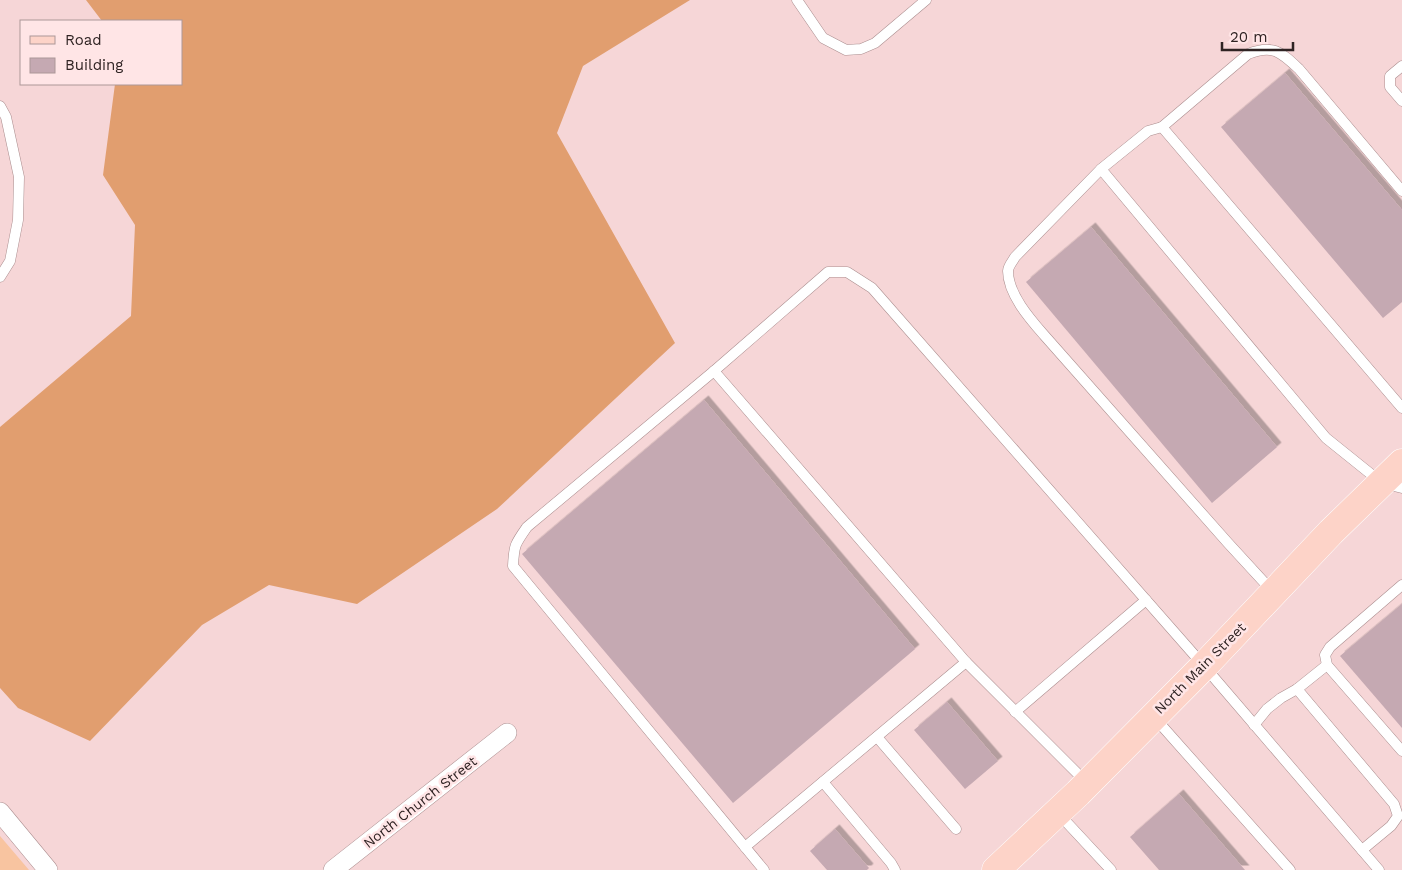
<svg xmlns="http://www.w3.org/2000/svg" width="1402" height="870" viewBox="0 0 1402 870" font-family="'Work Sans',sans-serif">
<defs>
<filter id="shadow"><feDropShadow dx="4.5" dy="-4.5" stdDeviation="0" flood-color="#0004"/></filter>
</defs>
<rect width="100%" height="100%" fill="#f6d6d7"/>
<path fill="#f8c4a0" d="M0 836 29 870H0Z"/>
<path fill="#e19e6f" d="M86 0H690L583 66 557 133 675 343 497 509 357 604 269 585 202 625 90 741 18 708 0 688V427L131 316 135 225 103 175 115 84H181V21H102Z"/>
<g fill="#c5a9b2" filter="url(#shadow)">
<path d="M1285 73 1402 210V302L1383 318 1221 127Z"/>
<path d="M1091 227 1277 447 1212 503 1026 282Z"/>
<path d="M704 400 915 649 733 803 522 554Z"/>
<path d="M1402 604V728L1340 656Z"/>
<path d="M947 702 998 761 965 789 914 730Z"/>
<path d="M1179 794 1245 870H1159L1130 837Z"/>
<path d="M835 829 869 868 867 870H827L810 851Z"/>
</g>
<g fill="none" stroke-linecap="round" stroke-linejoin="round">
<defs>
<g id="service">
<path d="M797 0 823 38 846 50 861 49 875 43 926 0"/>
<path d="M1402 66 1390 76V87L1402 101"/>
<path d="M0 106 6 117 19 177 18 220 10 261 0 277"/>
<path d="M1101 169 1148 131 1162 127"/>
<path d="M1402 191 1299 69C1281 52 1273 44 1248 54L1162 127 1402 408"/>
<path d="M714 371 966 662 1087 783"/>
<path d="M1402 585 1330 647 1325 655 1327 665 1402 751"/>
<path d="M1274 593 1228 543 1044 335C1030 319 1008 294 1008 271 1008 266 1013 261 1015 257L1101 169 1326 438 1382 483 1402 488"/>
<path d="M1297 689 1394 804 1398 816 1391 826 1362 850"/>
<path d="M1015 712 1146 600"/>
<path d="M1154 717 1290 870"/>
<path d="M1254 725 1267 709 1281 698 1297 689 1327 665"/>
<path d="M877 737 956 829"/>
<path d="M823 782 891 863 895 870"/>
<path d="M1058 813 1111 870"/>
<path d="M745 847 966 662"/>
<path d="M764 870 513 566C514 545 515 544 527 527L714 371 828 272H847L872 288 1204 666 1379 870"/>
</g>
<g id="minor">
<path d="M0 812 48 870"/>
<path d="M333 870 507 733"/>
</g>
<path id="primary" d="M996 870 1078 793 1204 666 1331 532 1402 463"/>
</defs>
<use href="#service" stroke="#ab8e8f" stroke-width="11"/>
<use href="#minor" stroke="#ab8e8f" stroke-width="20"/>
<use href="#primary" stroke="#fff" stroke-width="29"/>
<use href="#service" stroke="#fff" stroke-width="10"/>
<use href="#minor" stroke="#fff" stroke-width="19"/>
<use href="#primary" stroke="#fdd3c8" stroke-width="28"/>
</g>
<g text-anchor="middle" dominant-baseline="central" stroke-width="5" stroke-linejoin="round" paint-order="stroke">
<g font-size="14" fill="#2f2323" stroke="#ffe5e6">
<text transform="translate(1200 668) rotate(-45)">North Main Street</text>
<text transform="translate(420 802) rotate(-38)">North Church Street</text>
</g>
</g>
<rect x="20" y="20" width="162" height="65" fill="#ffe5e6" stroke="#ac9798"/>
<rect x="30" y="36" width="25" height="8" fill="#fdd3c8" stroke="#ac9798"/>
<text x="65" y="45" font-size="15" fill="#2f2323">Road</text>
<rect x="30" y="58" width="25" height="15" fill="#c5a9b2" stroke="#ac9798"/>
<text x="65" y="70" font-size="15" fill="#2f2323">Building</text>
<path d="M1222 42v8h71v-8" fill="none" stroke="#2f2323" stroke-width="2.5"/>
<text x="1230" y="42" font-size="15" fill="#2f2323" stroke="#ffe5e6" stroke-width="4" paint-order="stroke">20 m</text>
</svg>
